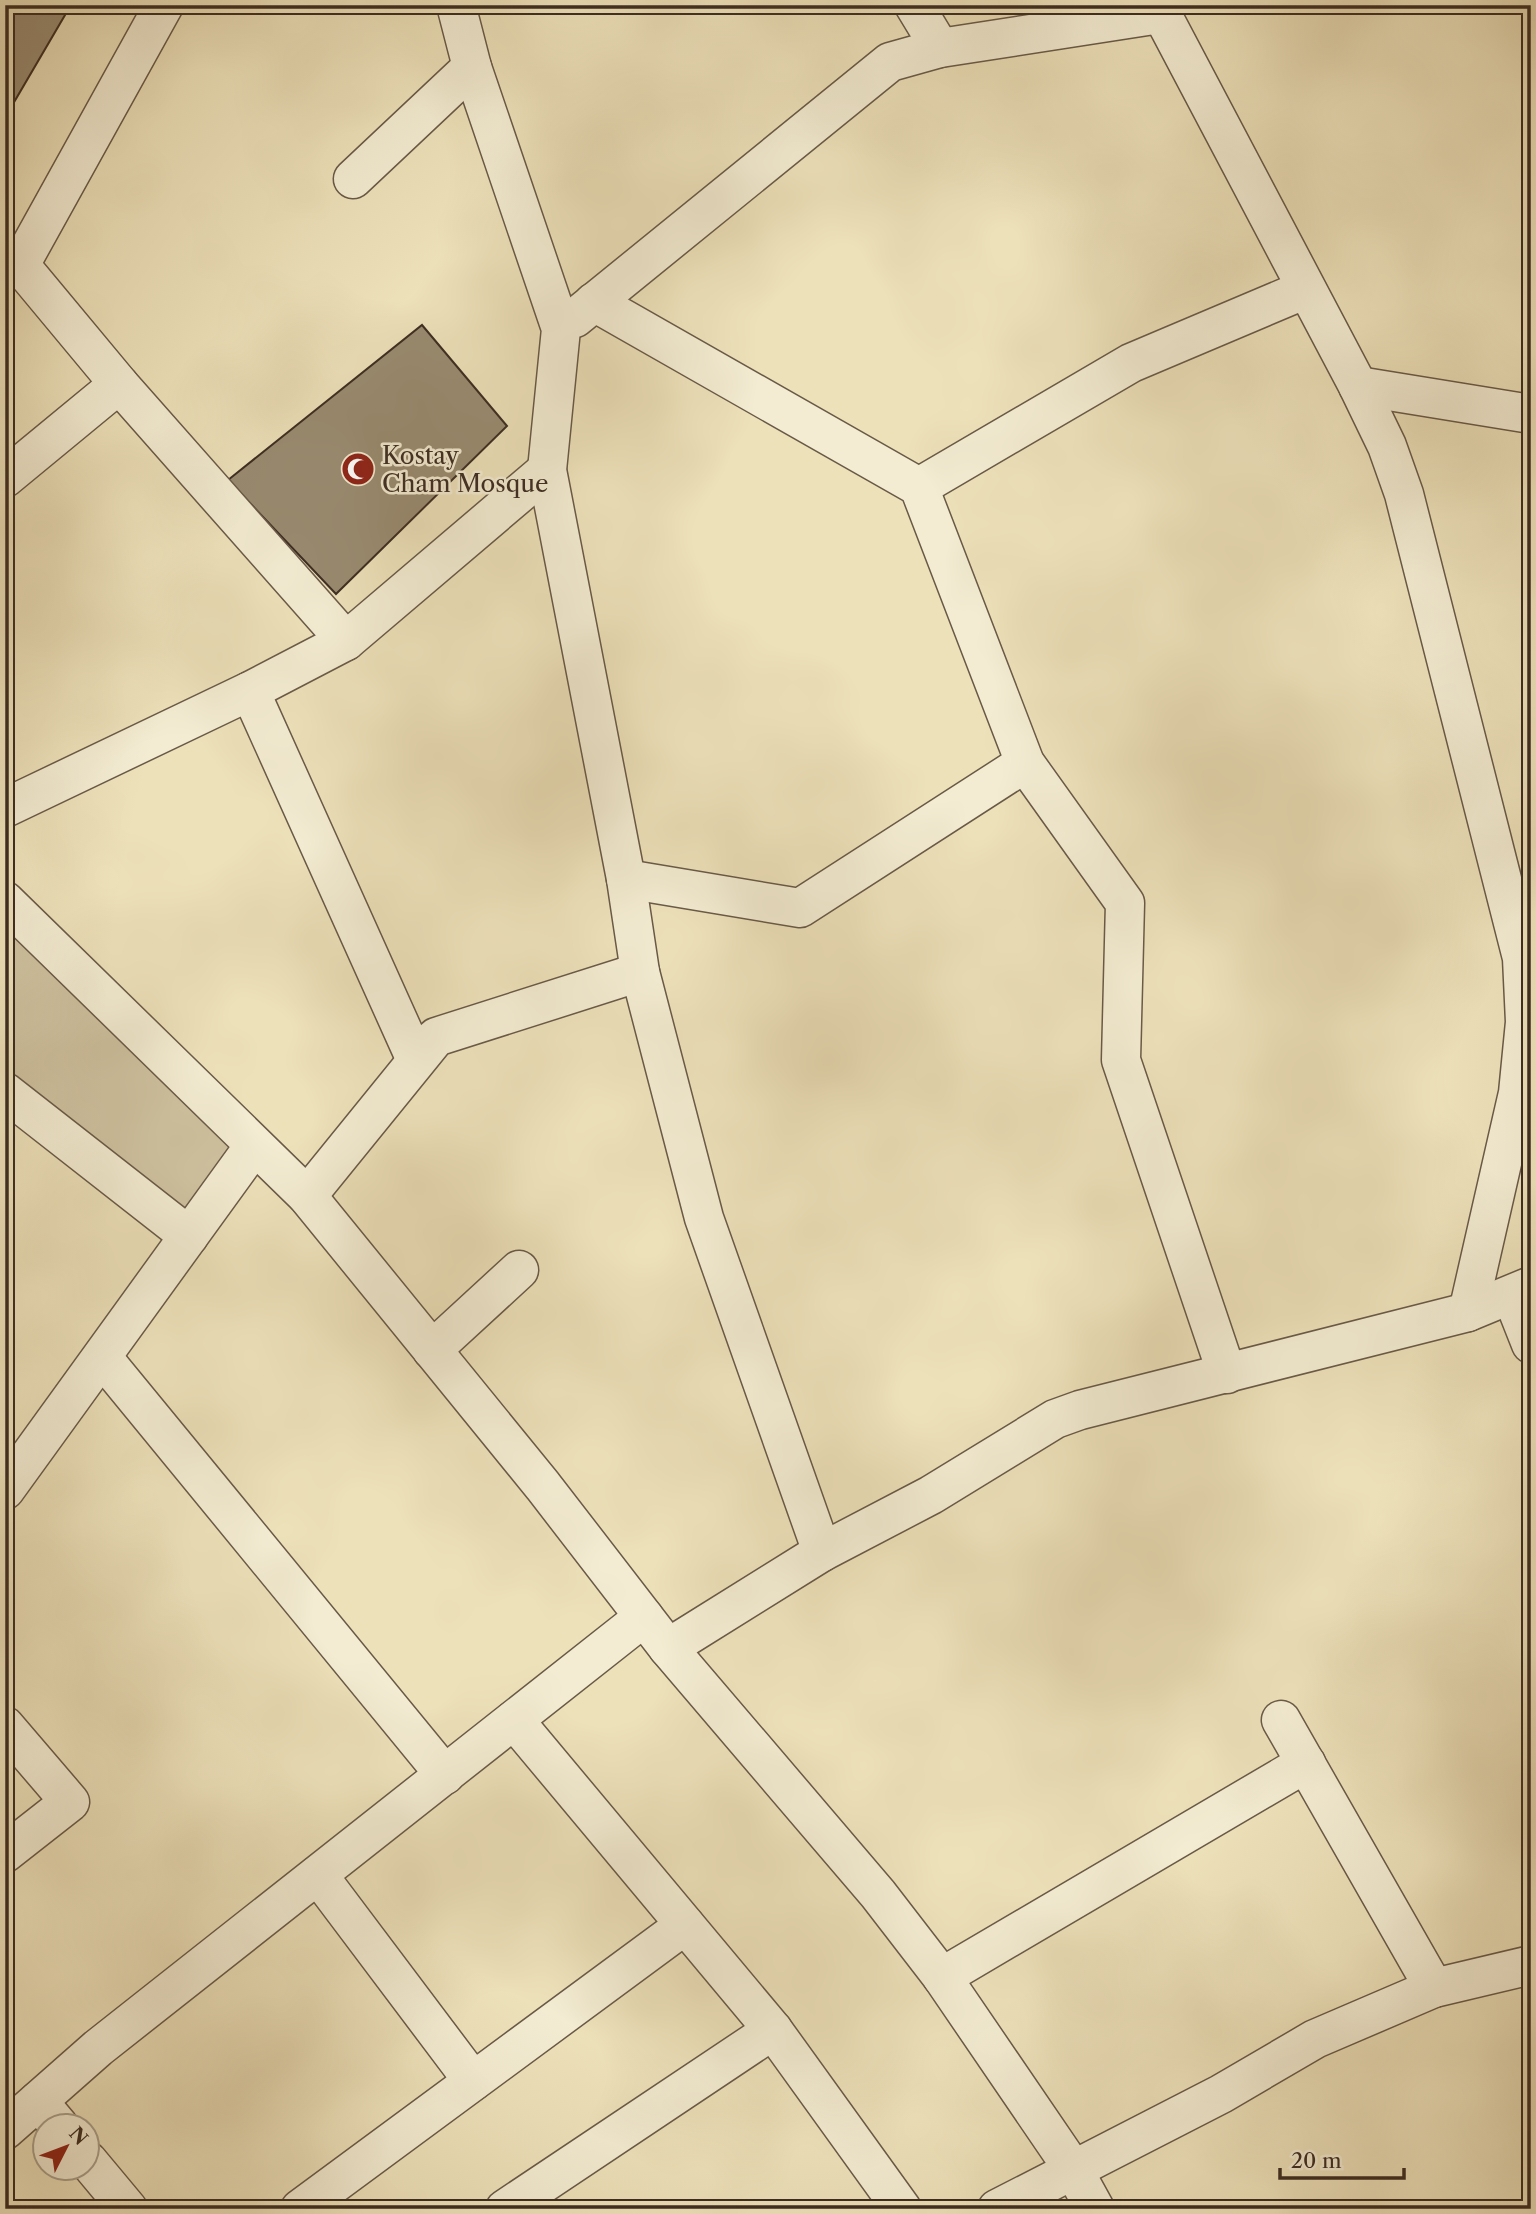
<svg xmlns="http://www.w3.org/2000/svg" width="1536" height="2214" viewBox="0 0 1536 2214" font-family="'Libre Caslon Text',serif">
<rect width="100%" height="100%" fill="#ede1ba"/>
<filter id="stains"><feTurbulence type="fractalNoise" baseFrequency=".00286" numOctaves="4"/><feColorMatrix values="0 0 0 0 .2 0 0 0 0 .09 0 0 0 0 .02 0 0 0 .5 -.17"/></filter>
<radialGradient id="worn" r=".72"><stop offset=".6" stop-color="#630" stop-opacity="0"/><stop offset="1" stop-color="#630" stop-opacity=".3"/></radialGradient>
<path fill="#cfc2a0" stroke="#867861" stroke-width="2" d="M5 918 235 1147 189 1213 5 1071Z"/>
<g fill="#998b71" stroke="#3d2d22" stroke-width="2">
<path d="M5 5H49L65 15 10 109 5 106Z"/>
<path d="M422 325 507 426 336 594 228 480Z"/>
</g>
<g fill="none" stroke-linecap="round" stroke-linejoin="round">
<defs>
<g id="minor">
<path d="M164 5 20 265 119 384 346 641"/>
<path d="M456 5 472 67 561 329 547 470 626 879 640 972 704 1218 822 1552"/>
<path d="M914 5 940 48"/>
<path d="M1157 5 1358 386 1387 446 1404 494 1522 958 1525 1022 1518 1093 1468 1312"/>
<path d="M353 179 472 67"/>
<path d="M594 302 919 487 1025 763 1125 903 1121 1060 1227 1374"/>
<path d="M575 318 890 62 940 48 1160 14"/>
<path d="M1358 386 1531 414"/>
<path d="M5 478 119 384"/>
<path d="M919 487 1131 363 1306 289"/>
<path d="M250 691 416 1060"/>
<path d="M5 808 250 691 346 641 547 470"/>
<path d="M626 879 800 908 1025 763"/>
<path d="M5 901 307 1196 543 1486 668 1648 878 1894 942 1977 1073 2169 1095 2209"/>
<path d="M5 1092 189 1236"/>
<path d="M307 1196 436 1037 640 972"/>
<path d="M1512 1296 1531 1344"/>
<path d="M432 1350 519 1270"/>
<path d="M102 1357 445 1775"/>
<path d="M5 1490 254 1146"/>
<path d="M668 1648 822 1552 931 1495 1055 1419 1080 1410 1468 1312 1531 1286"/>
<path d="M514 1720 773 2030 902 2209"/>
<path d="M1281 1720 1434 1988"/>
<path d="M5 1726 70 1802 5 1853"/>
<path d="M318 1875 473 2081"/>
<path d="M942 1977 1306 1763"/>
<path d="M38 2101 59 2126"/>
<path d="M5 2130 98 2048 644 1617"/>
<path d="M88 2161 128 2209"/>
<path d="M300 2209 685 1925"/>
<path d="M505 2209 773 2030"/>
<path d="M997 2209 1221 2094 1315 2039 1434 1988 1531 1965"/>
</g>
</defs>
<use href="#minor" stroke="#695a48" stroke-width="41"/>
<use href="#minor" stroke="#f3ecd2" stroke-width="38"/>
</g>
<defs>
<symbol id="mosque-disc" viewBox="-11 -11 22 22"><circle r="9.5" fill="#8f2418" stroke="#f3ecd2"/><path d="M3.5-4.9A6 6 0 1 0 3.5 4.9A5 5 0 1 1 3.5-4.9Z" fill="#fff"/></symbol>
</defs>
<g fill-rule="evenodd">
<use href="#mosque-disc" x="339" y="450" width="38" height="38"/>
</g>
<g text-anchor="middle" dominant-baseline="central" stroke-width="5" stroke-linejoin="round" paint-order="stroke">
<g font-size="24" fill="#3d2d22" stroke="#f3ecd2" text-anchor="start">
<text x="382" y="455">Kostay<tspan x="382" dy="28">Cham Mosque</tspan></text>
</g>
</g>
<rect width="1536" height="2214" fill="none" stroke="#ede1ba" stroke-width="28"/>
<rect x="7" y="7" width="1522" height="2200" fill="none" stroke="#3d2d22" stroke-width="3.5"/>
<rect x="14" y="14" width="1508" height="2186" fill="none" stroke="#3d2d22" stroke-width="2"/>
<g transform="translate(66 2147) rotate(48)"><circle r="33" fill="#f3ecd2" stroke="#aaa08c" stroke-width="2"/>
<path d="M0-5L12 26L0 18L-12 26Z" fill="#8f2418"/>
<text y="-10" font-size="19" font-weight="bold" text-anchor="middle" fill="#3d2d22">N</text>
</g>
<path d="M1280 2168v10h124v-10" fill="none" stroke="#3d2d22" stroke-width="3.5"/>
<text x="1291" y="2168" font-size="21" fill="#3d2d22" stroke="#f3ecd2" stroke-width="5" paint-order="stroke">20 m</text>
<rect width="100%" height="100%" filter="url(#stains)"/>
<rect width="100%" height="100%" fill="url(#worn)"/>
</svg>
